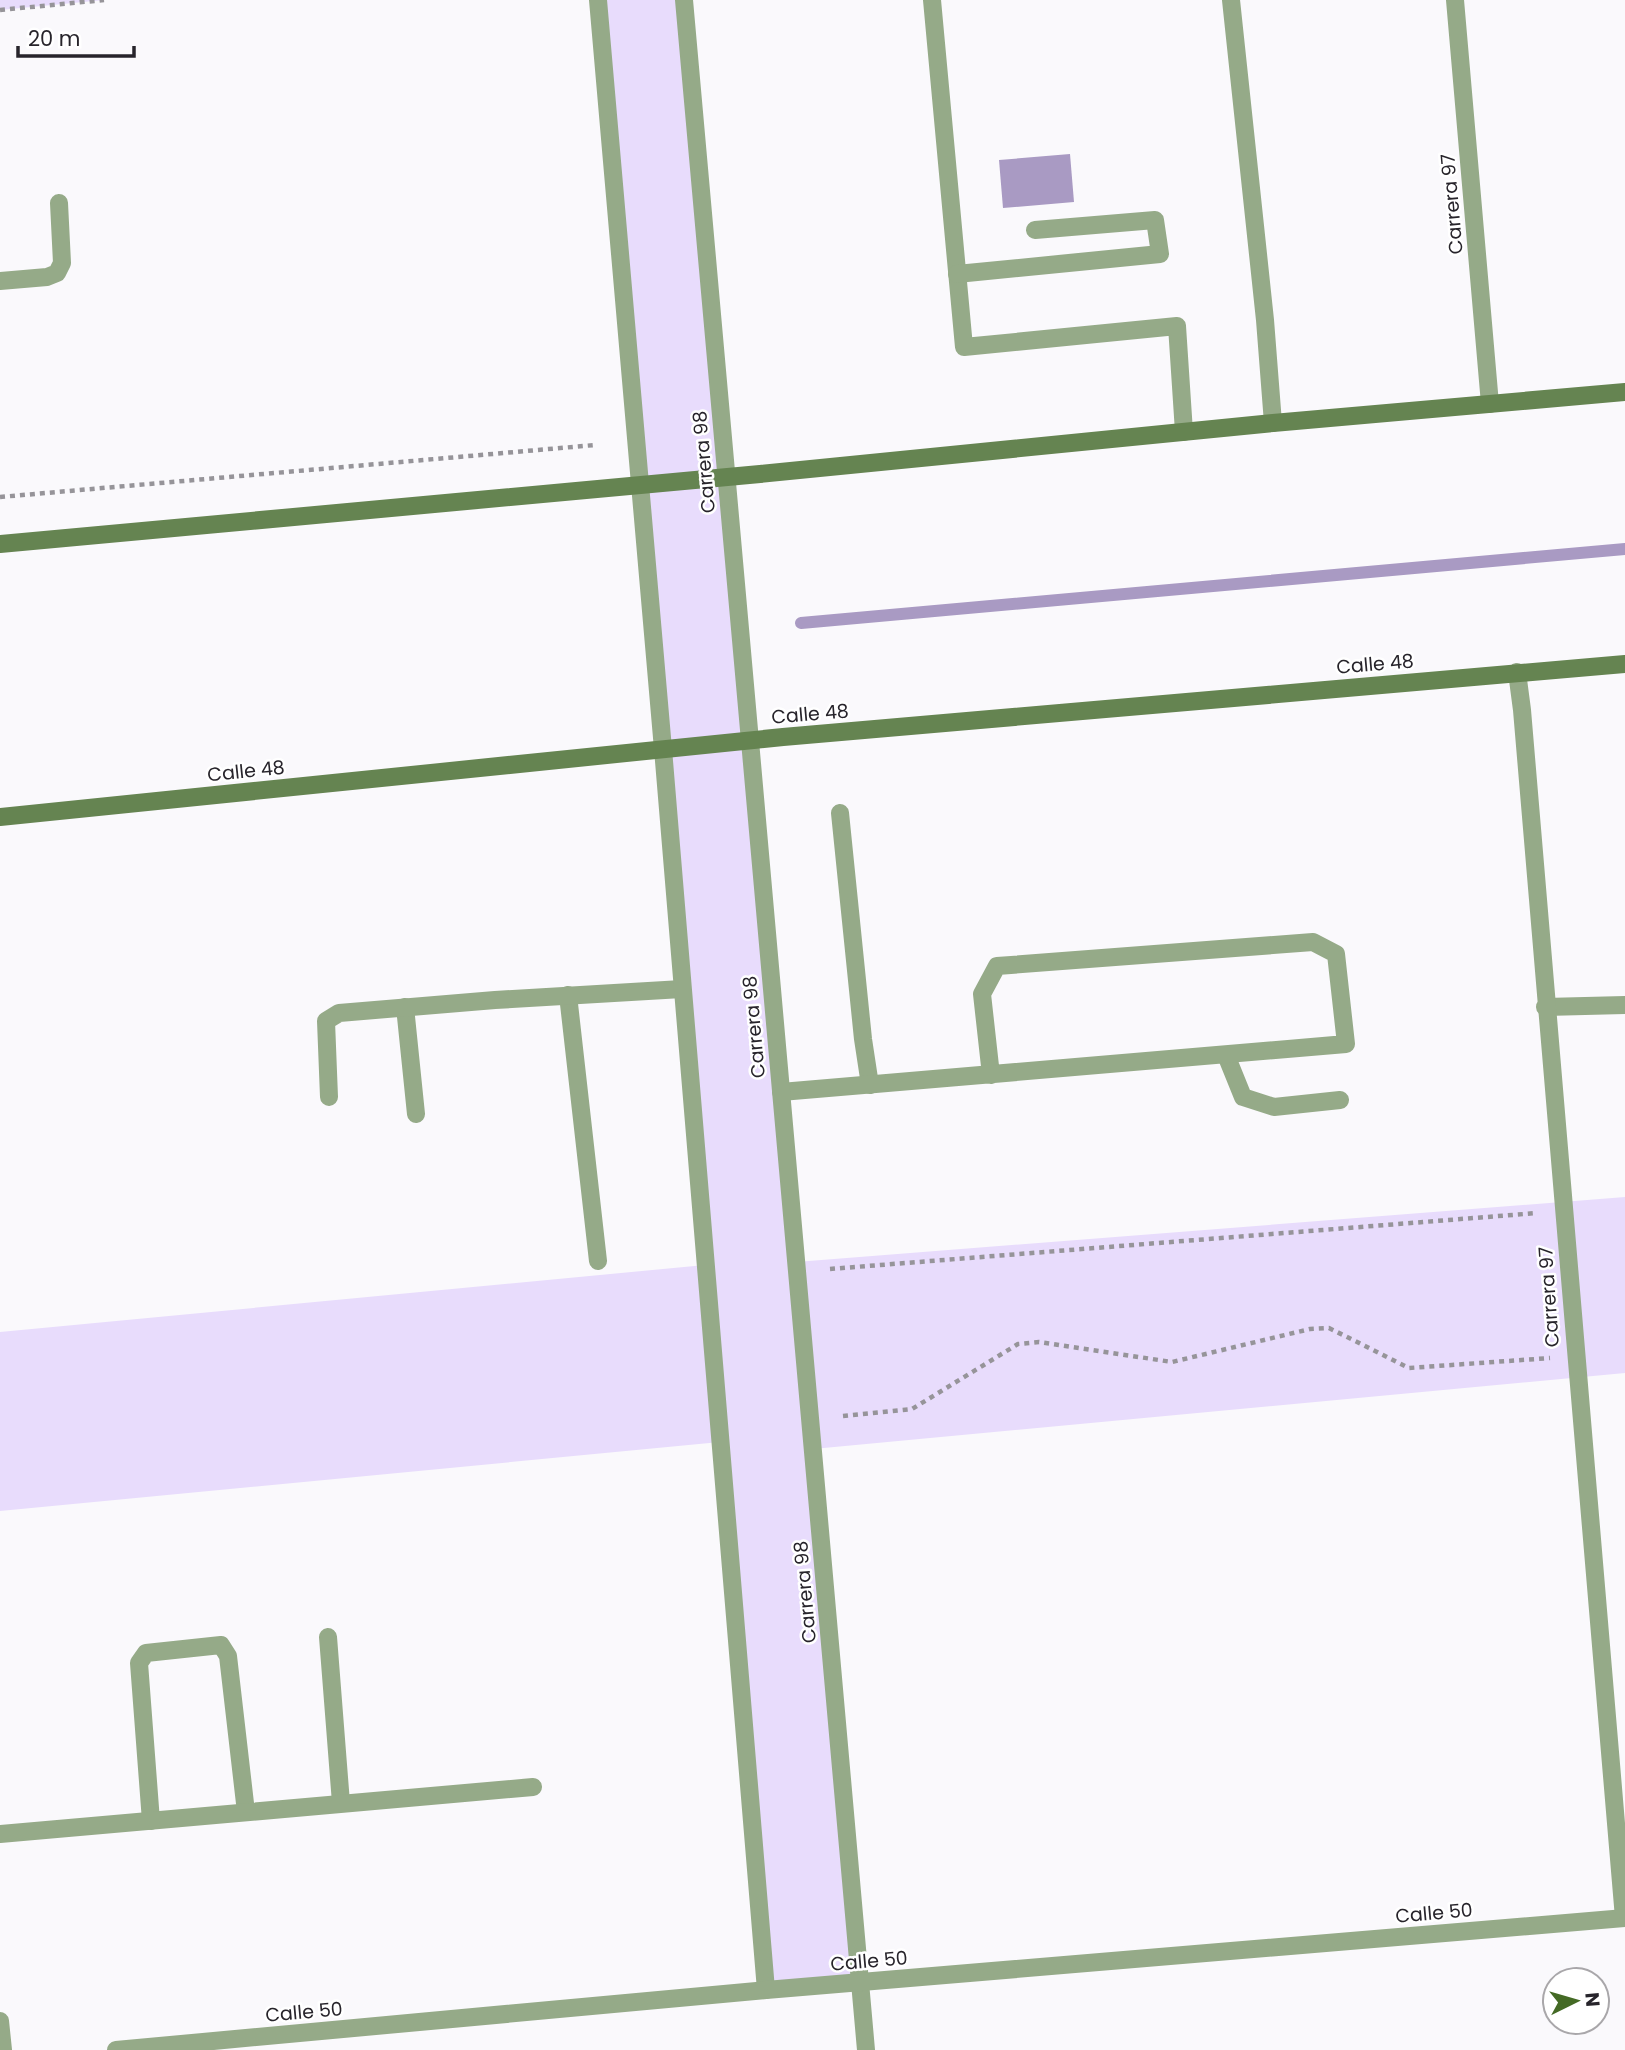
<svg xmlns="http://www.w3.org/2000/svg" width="1625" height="2050" viewBox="0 0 1625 2050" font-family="Poppins,sans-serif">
<rect width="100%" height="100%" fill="#faf9fc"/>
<g fill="#e8dcfc">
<path d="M0 0H104L0 10Z"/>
<path d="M598 0H684L796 1262 1625 1197V1373L813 1449 861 1983 766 1990 720 1442 0 1511V1332L705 1265Z"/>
</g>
<path fill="#a99ac3" d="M1070 154 1074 202 1003 208 999 160Z"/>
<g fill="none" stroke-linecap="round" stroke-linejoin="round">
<path stroke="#a99ac3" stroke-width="12" d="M801 623 1625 549"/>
<g stroke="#969499" stroke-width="4.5" stroke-dasharray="5 5" stroke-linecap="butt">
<path d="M0 10 104 0"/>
<path d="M0 497 595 445"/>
<path d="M830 1269 1537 1213"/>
<path d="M843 1416 912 1409 1018 1344 1039 1342 1172 1362 1310 1329 1329 1328 1409 1368 1550 1358"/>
</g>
<g stroke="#95aa88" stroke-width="18">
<path d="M932 0 964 347 1177 326 1184 432"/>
<path d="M1231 0 1265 320 1273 423"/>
<path d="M957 274 1160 254 1155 220 1035 230"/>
<path d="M0 281 47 277 57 273 62 263 59 203"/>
<path d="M840 813 863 1039 870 1085"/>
<path d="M568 995 598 1261"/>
<path d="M405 1007 416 1114"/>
<path d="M1545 1007 1625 1005"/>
<path d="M1226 1055 1243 1097 1274 1107 1340 1100"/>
<path d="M781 1092 1346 1044 1336 954 1313 942 997 966 982 994 991 1075"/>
<path d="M329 1097 326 1021 339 1013 495 1000 682 989"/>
<path d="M328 1637 341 1803"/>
<path d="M151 1821 139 1663 146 1653 221 1645 228 1656 246 1812"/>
<path d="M0 1834 533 1787"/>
</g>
<g stroke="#95aa88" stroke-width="18">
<path d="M1455 0 1490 404"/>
<path d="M1517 672 1522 710 1624 1918"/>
<path d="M750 741 866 2050"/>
<path d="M663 749 766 1990"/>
<path d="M0 2021 3 2050"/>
<path d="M116 2050 766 1990 1625 1918"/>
</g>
<g stroke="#95aa88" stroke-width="18">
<path d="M598 0 663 749"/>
<path d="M684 0 750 741"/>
</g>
<g stroke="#658451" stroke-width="18">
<path d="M0 544 760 474 1273 423 1625 392"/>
<path d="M0 817 783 737 1625 664"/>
</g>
</g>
<g text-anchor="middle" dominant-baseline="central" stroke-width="5" stroke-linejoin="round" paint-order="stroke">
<g font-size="19" fill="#27242b" stroke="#fff">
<text transform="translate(1452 204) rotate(-95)">Carrera 97</text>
<text transform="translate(704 462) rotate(-95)">Carrera 98</text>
<text transform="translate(1375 664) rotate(-5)">Calle 48</text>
<text transform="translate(810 714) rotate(-5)">Calle 48</text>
<text transform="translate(246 771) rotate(-6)">Calle 48</text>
<text transform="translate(754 1027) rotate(-95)">Carrera 98</text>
<text transform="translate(1549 1297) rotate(-94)">Carrera 97</text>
<text transform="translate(805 1592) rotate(-95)">Carrera 98</text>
<text transform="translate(1434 1913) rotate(-5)">Calle 50</text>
<text transform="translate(869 1961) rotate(-5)">Calle 50</text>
<text transform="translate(304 2012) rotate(-5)">Calle 50</text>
</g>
</g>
<g transform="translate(1576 2001) rotate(85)"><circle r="33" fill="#ffffff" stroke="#a9a7aa" stroke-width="2"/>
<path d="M0-5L12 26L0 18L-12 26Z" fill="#446a25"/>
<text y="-10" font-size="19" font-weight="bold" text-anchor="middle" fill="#27242b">N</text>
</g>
<path d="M18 46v10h116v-10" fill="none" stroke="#27242b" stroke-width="3.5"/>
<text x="28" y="46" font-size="21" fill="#27242b" stroke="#ffffff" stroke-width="5" paint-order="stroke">20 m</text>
</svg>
